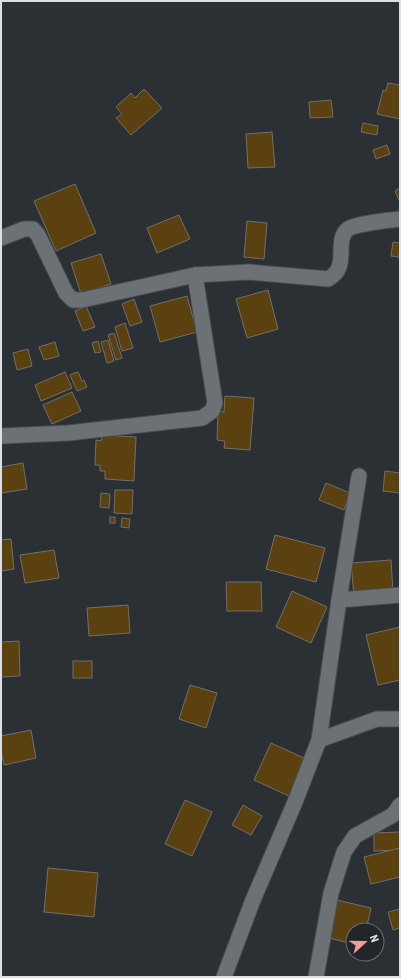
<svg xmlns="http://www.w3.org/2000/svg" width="401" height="978" viewBox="0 0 401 978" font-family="'Roboto Condensed',sans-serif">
<rect width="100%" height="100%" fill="#2b3034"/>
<g fill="#5b4010" stroke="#726f69">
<path d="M388 83 400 85V119L377 114 383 90 386 91Z"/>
<path d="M144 89 162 108 131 135 116 118 122 114 116 107 131 93 135 98Z"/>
<path d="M331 100 333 117 310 118 309 102Z"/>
<path d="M363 123 378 126 377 135 361 132Z"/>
<path d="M272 132 275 167 248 168 246 134Z"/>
<path d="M387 145 390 154 376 159 373 150Z"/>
<path d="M75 184 96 233 56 251 34 201Z"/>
<path d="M400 188V199L399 200 395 191Z"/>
<path d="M179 215 190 239 157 253 147 228Z"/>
<path d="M247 221 267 223 264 259 244 257Z"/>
<path d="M393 242 400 243 399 257 391 256Z"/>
<path d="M101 254 111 284 81 294 71 263Z"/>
<path d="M268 290 278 329 247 338 236 299Z"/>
<path d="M187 296 197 332 160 342 150 306Z"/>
<path d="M134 299 142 322 130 326 122 304Z"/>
<path d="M86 306 95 327 83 331 75 311Z"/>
<path d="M125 323 133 348 122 351 115 327Z"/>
<path d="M114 333 122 358 116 360 108 335Z"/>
<path d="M108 340 114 361 107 363 101 342Z"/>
<path d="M98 341 101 352 95 353 92 343Z"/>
<path d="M55 342 59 356 44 360 39 347Z"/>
<path d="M28 349 32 366 17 370 13 353Z"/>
<path d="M65 372 72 388 41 401 35 385Z"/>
<path d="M78 372 82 381 84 380 87 387 77 391 70 375Z"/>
<path d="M72 392 81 411 52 424 43 405Z"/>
<path d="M225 396 254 398 250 450 224 448 225 441 217 440 218 411 224 412Z"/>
<path d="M102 435 136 437 134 481 105 479V471H100V465H95L96 440 101 441Z"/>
<path d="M23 463 27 489 1 493V467Z"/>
<path d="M385 471 400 473V493L383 491Z"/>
<path d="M326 483 350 493 344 510 319 500Z"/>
<path d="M115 490H133L132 514 114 513Z"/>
<path d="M101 493 110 494 109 508 100 507Z"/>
<rect x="110" y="517" width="5" height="6"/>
<path d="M122 518 130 519 129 528 121 527Z"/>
<path d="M275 535 325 548 316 582 266 569Z"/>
<path d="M11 539 14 569 1 571V540Z"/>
<path d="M54 550 59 578 25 583 20 555Z"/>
<path d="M391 560 393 592 354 596 351 563Z"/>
<path d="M226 582H261L262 611H227Z"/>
<path d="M292 591 327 607 311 643 276 627Z"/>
<path d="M128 605 130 633 89 636 87 608Z"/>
<path d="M400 627V680L378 685 366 635Z"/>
<path d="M19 641 20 676 1 677V642Z"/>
<rect x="73" y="661" width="19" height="17"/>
<path d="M190 685 217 693 206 728 179 719Z"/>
<path d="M31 730 36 758 4 765 1 750V736Z"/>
<path d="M271 743 306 759 289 796 254 780Z"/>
<path d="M185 800 212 812 192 856 165 844Z"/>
<path d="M243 805 262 816 251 835 232 825Z"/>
<path d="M400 832V850L374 851V833Z"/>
<path d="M400 848V877L371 884 364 857Z"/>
<path d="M48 868 98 873 94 917 44 912Z"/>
<path d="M337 900 371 908 366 930H353V944L329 938Z"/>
<path d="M400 909V928L393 930 388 912Z"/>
</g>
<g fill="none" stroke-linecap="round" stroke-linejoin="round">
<defs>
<g id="minor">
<path d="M1 238 24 229H33L38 235 66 293 73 300H82L195 275 249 272 328 279C351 267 333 241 348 229 355 224 389 220 400 219"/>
<path d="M1 436 68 433 202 418 212 411 215 403 195 275"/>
<path d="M339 600 400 595"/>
<path d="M319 740 377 719H400"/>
<path d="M224 977 253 900 295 802 319 740 339 600 359 476"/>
<path d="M316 977 331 893 344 852 355 836 393 815 400 805"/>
</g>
</defs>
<use href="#minor" stroke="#484c4f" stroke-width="17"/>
<use href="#minor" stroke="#6c7176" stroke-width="15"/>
</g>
<rect width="401" height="978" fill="none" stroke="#dddfe2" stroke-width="4"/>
<g transform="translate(365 942) rotate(69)"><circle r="19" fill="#22262a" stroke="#6d7074"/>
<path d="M0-3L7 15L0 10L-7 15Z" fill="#f59b9a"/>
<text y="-6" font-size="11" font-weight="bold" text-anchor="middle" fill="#dddfe2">N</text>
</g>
</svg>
